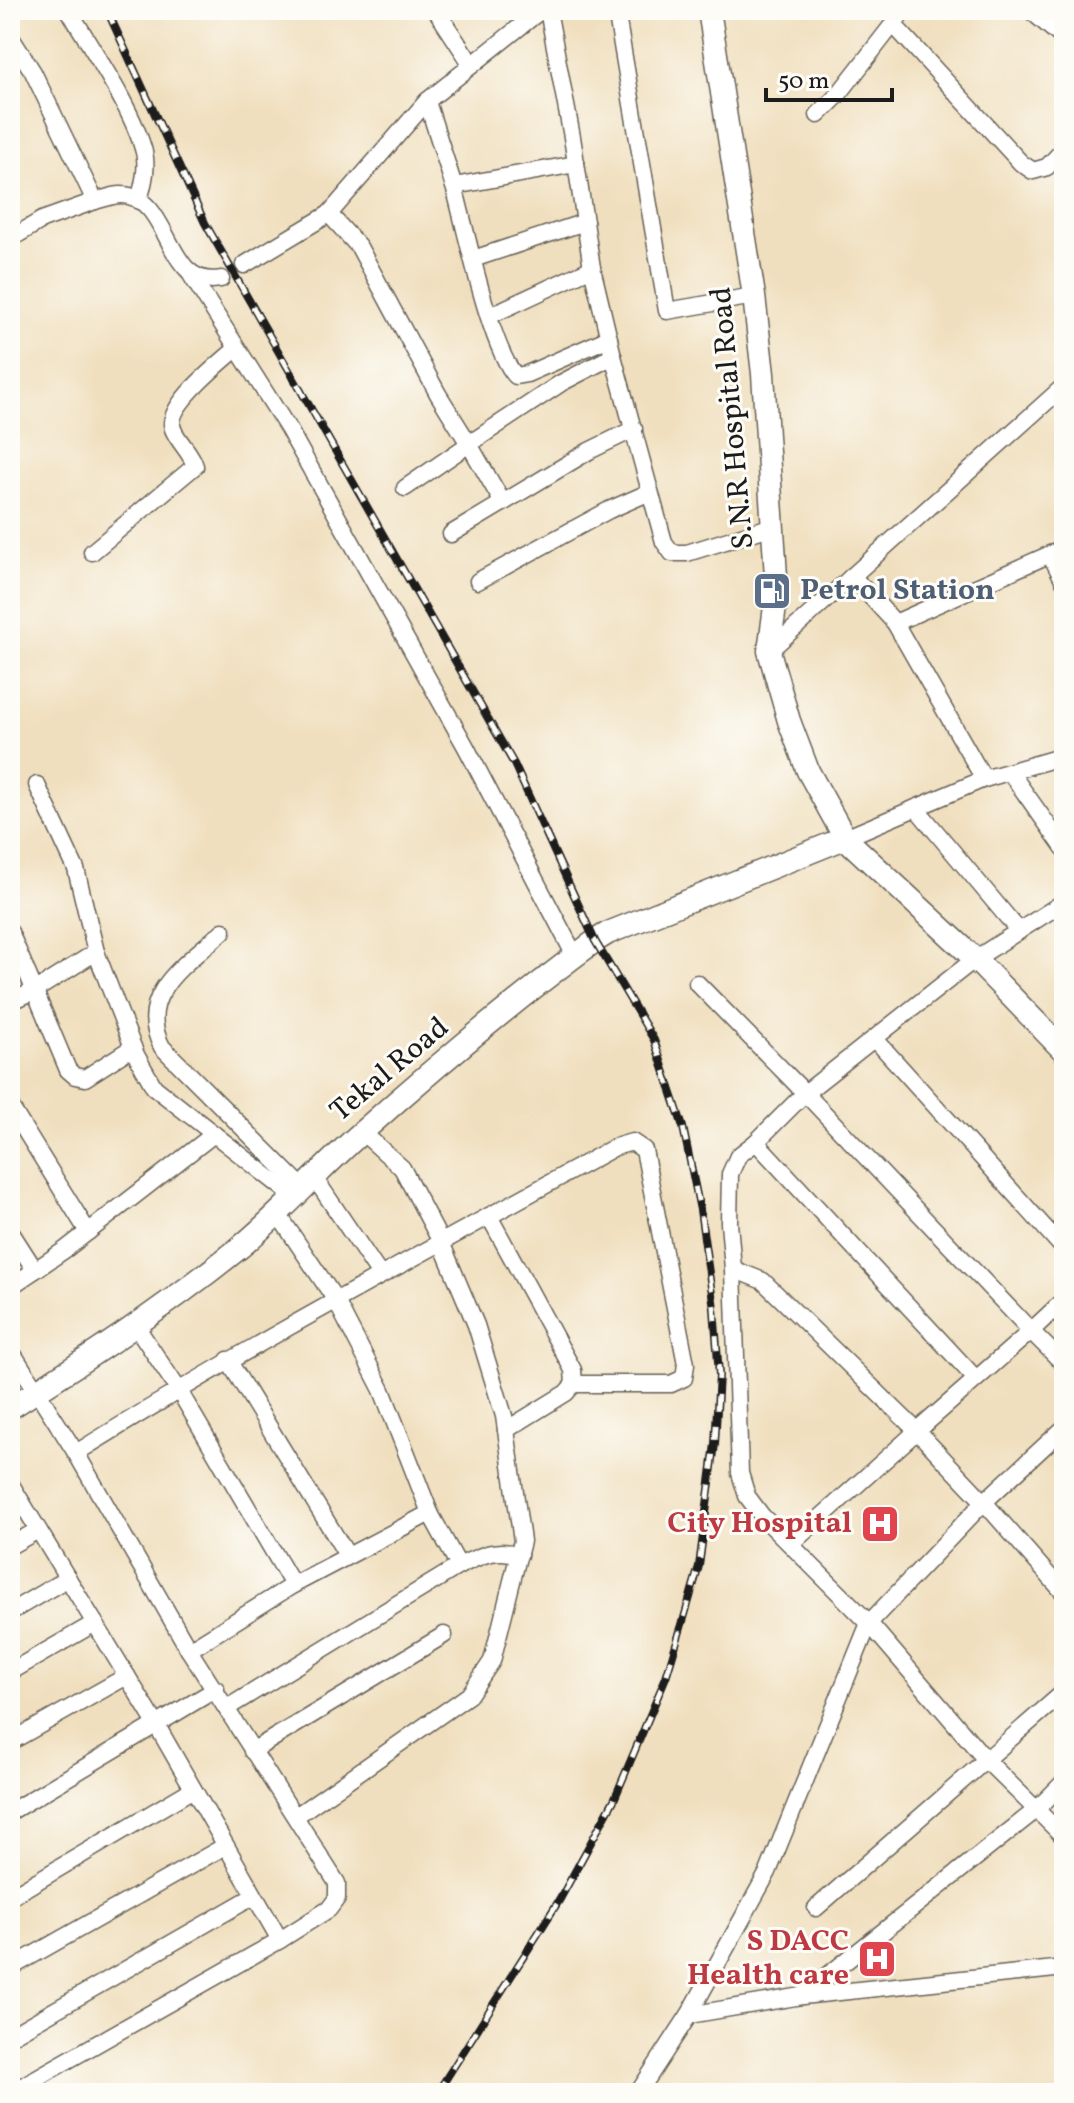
<svg xmlns="http://www.w3.org/2000/svg" width="1074" height="2103" viewBox="0 0 1074 2103" font-family="Vollkorn,serif">
<rect width="100%" height="100%" fill="#fdfcf7"/>
<filter id="ink" filterUnits="userSpaceOnUse"><feTurbulence type="fractalNoise" baseFrequency=".0125" numOctaves="2"/><feDisplacementMap in="SourceGraphic" scale="16" xChannelSelector="R" yChannelSelector="G"/><feConvolveMatrix kernelMatrix="1 2 1 2 8 2 1 2 1" color-interpolation-filters="sRGB"/></filter>
<filter id="wash" filterUnits="userSpaceOnUse"><feTurbulence type="fractalNoise" baseFrequency=".006" numOctaves="4" result="noise"/><feDisplacementMap in="SourceGraphic" scale="32" xChannelSelector="R" yChannelSelector="G"/><feGaussianBlur stdDeviation="1.8" result="paint"/><feColorMatrix in="noise" values="0 0 0 0 0 0 0 0 0 0 0 0 0 0 0 0 0 1.4 0 .05"/><feComposite in="paint" operator="in"/></filter>
<g filter="url(#wash)">
<rect width="100%" height="100%" fill="#f0dfbe"/>
</g>
<g filter="url(#ink)">
<g fill="none" stroke-linecap="round" stroke-linejoin="round">
<defs>
<g id="minor">
<path d="M69 10C92 50 133 109 144 152 148 169 143 185 139 201"/>
<path d="M436 10 472 65"/>
<path d="M548 10 572 137 592 268 613 356 664 542 672 553H687L773 526"/>
<path d="M616 10 667 311 754 296"/>
<path d="M1030 10 1064 39"/>
<path d="M893 24 1021 163 1033 171 1047 167 1064 149"/>
<path d="M10 36 33 72 95 201 42 220 10 239"/>
<path d="M427 101C436 131 446 160 455 190 466 230 491 351 516 376L527 374 609 338"/>
<path d="M818 115 838 95 904 10"/>
<path d="M454 186 576 164"/>
<path d="M95 201C103 199 113 195 121 195 172 195 164 290 221 279"/>
<path d="M329 214 359 247 438 394 469 444 561 383 613 356"/>
<path d="M473 259 585 222"/>
<path d="M244 265 329 214 427 101 541 10"/>
<path d="M191 275 289 430 466 747 575 956"/>
<path d="M489 316 592 268"/>
<path d="M405 488 469 444 503 503"/>
<path d="M451 534 589 451 634 429"/>
<path d="M92 552 195 466C191 452 178 442 173 429 164 406 221 363 237 348"/>
<path d="M1050 554 1064 581"/>
<path d="M852 576 895 623 984 779"/>
<path d="M478 581 609 510 650 492"/>
<path d="M895 623 1064 548"/>
<path d="M769 651 1064 386"/>
<path d="M1010 772 1064 848"/>
<path d="M37 785 76 869 96 952"/>
<path d="M916 808 1019 931"/>
<path d="M845 838 984 779 1064 756"/>
<path d="M1064 902 975 959 805 1093 1031 1331 1064 1300"/>
<path d="M223 931C188 963 134 994 162 1047L303 1188"/>
<path d="M10 932 68 1070 75 1076 85 1078 133 1047"/>
<path d="M697 983 805 1093 756 1142 976 1379"/>
<path d="M10 1002 34 991 96 952 136 1055 154 1087 293 1196"/>
<path d="M875 1039 1064 1249"/>
<path d="M10 1106 88 1232"/>
<path d="M756 1142 738 1156 730 1174 729 1223 733 1269 740 1473 747 1496 762 1516 869 1623 987 1761 1064 1837"/>
<path d="M314 1177 380 1275"/>
<path d="M489 1216 573 1370 574 1384 566 1393 506 1430"/>
<path d="M10 1231 35 1270"/>
<path d="M733 1269 763 1281 917 1431 1031 1331 1064 1364"/>
<path d="M10 1287 66 1249 214 1134"/>
<path d="M136 1326 178 1389 293 1585"/>
<path d="M10 1349 76 1453 189 1650 337 1883V1898L329 1909 280 1940 156 1724 10 1483"/>
<path d="M228 1360 347 1555"/>
<path d="M76 1453C252 1343 434 1247 615 1147L632 1142 644 1150 686 1364 684 1378 671 1384H574"/>
<path d="M430 1513 459 1566"/>
<path d="M791 1544 917 1431 984 1502 1064 1593"/>
<path d="M10 1546 38 1530"/>
<path d="M10 1612 68 1578"/>
<path d="M189 1650 293 1585 430 1513 382 1390 335 1299 278 1214"/>
<path d="M10 1672 95 1623"/>
<path d="M227 1708 459 1566C480 1556 496 1547 519 1555"/>
<path d="M10 1742 127 1676"/>
<path d="M252 1751 444 1635"/>
<path d="M10 1812 216 1689"/>
<path d="M296 1816 469 1695 492 1661 522 1541 504 1416 476 1325 441 1242 402 1168 362 1132"/>
<path d="M10 1897 193 1789"/>
<path d="M816 1908 1064 1692"/>
<path d="M10 1968 225 1846"/>
<path d="M802 1996 1036 1810 1064 1782"/>
<path d="M689 2015 768 1872 869 1623 984 1502 1064 1428"/>
<path d="M10 2036 254 1896"/>
<path d="M10 2093 280 1940"/>
<path d="M638 2093 689 2015 802 1996 1064 1968"/>
</g>
<g id="major">
<path d="M709 10 754 296 763 374 777 592 769 651 789 721 808 771 845 838 975 959 1064 1051"/>
<path d="M10 1408C89 1358 166 1307 238 1249 282 1213 319 1170 361 1133 436 1066 515 1000 595 941L608 933 845 838"/>
</g>
</defs>
<use href="#minor" stroke="#666055" stroke-width="19"/>
<use href="#major" stroke="#666055" stroke-width="25"/>
<use href="#minor" stroke="#fff" stroke-width="16"/>
<use href="#major" stroke="#fff" stroke-width="22"/>
<defs>
<path id="rail" d="M107 10 205 223 514 764 595 941 654 1040 683 1127 700 1210 714 1308 719 1375 715 1444 699 1566 684 1618 666 1677 614 1800 560 1899 437 2093"/>
</defs>
<use href="#rail" stroke="#1c1c1c" stroke-width="8"/>
<use href="#rail" stroke="#fdfcf7" stroke-width="5" stroke-dasharray="15" stroke-linecap="butt"/>
</g>
</g>
<defs>
<symbol id="fuel-square" viewBox="-11 -11 22 22"><rect x="-9" y="-9" width="18" height="18" rx="4" fill="#5c6f8a" stroke="#fdfcf7"/><path d="M-5.5-6h7V0h2V4h1.3V-2.5L3-4.5l.8-.8L6-3V5H2.5V1h-1V6h-7ZM-4.2-4.7v3.2H.2V-4.7Z" fill="#fff"/></symbol>
<symbol id="hospital-square" viewBox="-11 -11 22 22"><rect x="-9" y="-9" width="18" height="18" rx="4" fill="#e0444e" stroke="#fdfcf7"/><path d="M-5-5h3v3.5h4V-5h3V5h-3V1.5h-4V5h-3Z" fill="#fff"/></symbol>
</defs>
<g fill-rule="evenodd">
<use href="#fuel-square" x="750" y="569" width="44" height="44"/>
<use href="#hospital-square" x="858" y="1502" width="44" height="44"/>
<use href="#hospital-square" x="855" y="1937" width="44" height="44"/>
</g>
<g text-anchor="middle" dominant-baseline="central" stroke-width="6" stroke-linejoin="round" paint-order="stroke">
<g font-size="30" fill="#1c1c1c" stroke="#fdfcf7">
<text transform="translate(733 418) rotate(-95)">S.N.R Hospital Road</text>
<text transform="translate(390 1070) rotate(-40)">Tekal Road</text>
</g>
<g font-size="30" font-weight="bold" fill="#4e5e75" stroke="#fdfcf7" text-anchor="start">
<text x="800" y="591">Petrol Station</text>
</g>
<g font-size="30" font-weight="bold" fill="#be3a42" stroke="#fdfcf7" text-anchor="end">
<text x="852" y="1524">City Hospital</text>
<text x="849" y="1942">S DACC<tspan x="849" dy="34">Health care</tspan></text>
</g>
</g>
<rect width="1074" height="2103" fill="none" stroke="#fdfcf7" stroke-width="40"/>
<path d="M766 88v12h126v-12" fill="none" stroke="#1c1c1c" stroke-width="4"/>
<text x="778" y="88" font-size="24" fill="#1c1c1c" stroke="#fdfcf7" stroke-width="6" paint-order="stroke">50 m</text>
</svg>
